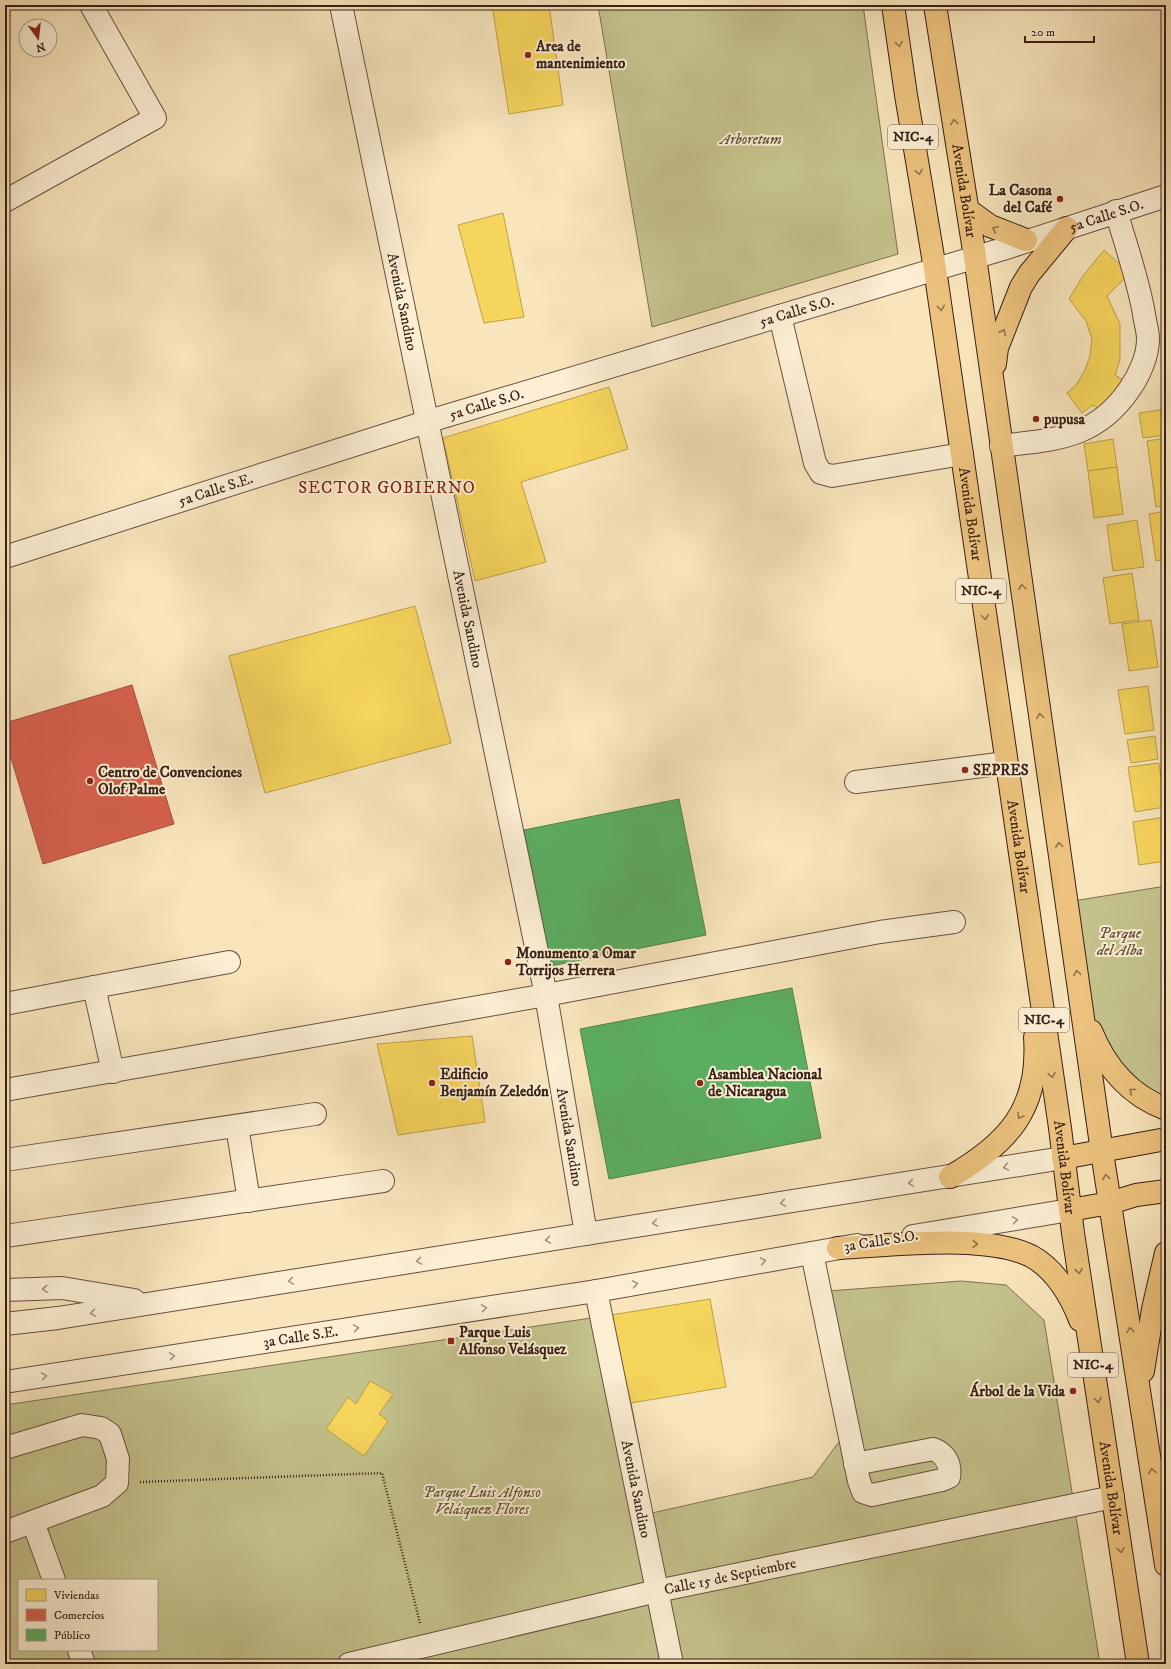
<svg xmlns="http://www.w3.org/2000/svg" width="1171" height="1669" viewBox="0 0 1171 1669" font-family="'IM FELL DW Pica',serif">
<rect width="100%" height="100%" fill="#f9e5bc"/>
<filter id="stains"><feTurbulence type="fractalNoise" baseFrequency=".005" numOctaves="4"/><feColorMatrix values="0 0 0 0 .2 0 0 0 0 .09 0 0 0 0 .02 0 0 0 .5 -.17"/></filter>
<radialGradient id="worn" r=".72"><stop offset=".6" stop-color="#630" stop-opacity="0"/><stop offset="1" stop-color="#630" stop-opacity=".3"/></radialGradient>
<g fill="#c4c28c" stroke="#7e7151" fill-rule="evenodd">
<path d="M598 5H863L898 254 652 327Z"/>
<path d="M1166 886V1109L1096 1045 1067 902Z"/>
<path d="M961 1281 1006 1285 1044 1320 1100 1664H5V1405L611 1315 631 1403 652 1513 813 1477 844 1435 815 1292ZM19 1580H157V1650H19Z"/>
</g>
<g fill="#f6d55c" stroke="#bd9f47">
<path d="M492 5H549L563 105 509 114Z"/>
<path d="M503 213 524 317 484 323 458 225Z"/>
<path d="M1104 250 1130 273 1107 296 1120 324V359L1115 375 1123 380 1103 411 1093 405 1082 413 1067 393 1077 384 1085 370 1090 356 1092 339 1086 321 1069 299 1083 276Z"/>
<path d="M609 387 628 449 521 482 546 562 475 581 443 438Z"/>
<path d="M1166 409V435L1143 438 1139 413Z"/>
<path d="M1166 438V505L1156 507 1147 441Z"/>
<path d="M1113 439 1117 467 1088 471 1084 444Z"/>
<path d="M1117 467 1123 514 1094 518 1088 471Z"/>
<path d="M1166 511V559L1156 561 1149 514Z"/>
<path d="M1137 520 1144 567 1113 571 1107 525Z"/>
<path d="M1132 573 1139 620 1110 624 1103 578Z"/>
<path d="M415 606 451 743 265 793 229 656Z"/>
<path d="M1151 620 1158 667 1129 671 1122 624Z"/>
<path d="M1148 686 1154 730 1125 734 1118 690Z"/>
<path d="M1155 736 1158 759 1131 763 1127 740Z"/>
<path d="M1159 763 1165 807 1135 812 1128 767Z"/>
<path d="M1165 817 1166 861 1139 865 1133 822Z"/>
<path d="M472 1036 485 1122 398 1135 377 1044Z"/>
<path d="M710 1299 726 1387 631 1403 611 1315Z"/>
<path d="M370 1381 393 1394 379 1414 388 1421 364 1456 326 1429 348 1397 356 1404Z"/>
</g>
<path fill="#d6604d" stroke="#a74d3c" d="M132 685 174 824 43 864 5 738V723Z"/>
<g fill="#5aae61" stroke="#50834a">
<path d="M679 799 706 935 551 966 524 830Z"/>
<path d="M792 988 821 1138 609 1179 580 1029Z"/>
</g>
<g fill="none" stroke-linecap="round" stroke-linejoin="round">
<defs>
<g id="minor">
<path id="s1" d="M341 5 546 995 586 1234"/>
<path d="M5 201 155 118 91 5"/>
<path d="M780 316 815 463 821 473 832 476 962 454"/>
<path d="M1001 446C1056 439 1095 439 1129 390 1139 376 1148 356 1148 339 1148 331 1145 322 1144 314 1138 279 1126 246 1116 211"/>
<path id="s2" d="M5 557 426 422 1003 249 1166 196"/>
<path d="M856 782 1006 763"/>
<path d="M94 987 229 962"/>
<path d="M5 1004 94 987 113 1072"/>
<path d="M5 1090 546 995 880 932 954 922"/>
<path d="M237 1126 249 1201"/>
<path d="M5 1160 315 1114"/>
<path d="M5 1236 383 1181"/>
<path d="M913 1236 1070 1210"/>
<path d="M812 1253 859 1481 863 1492 872 1495 942 1480 949 1477C951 1464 946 1454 933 1449L855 1464"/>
<path d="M5 1290 62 1288 134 1300"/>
<path id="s3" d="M596 1291 672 1664"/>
<path d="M5 1324 58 1318 153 1303 1063 1158"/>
<path id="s4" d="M5 1382 596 1291 857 1245"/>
<path d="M5 1448 82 1425 101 1428 110 1434 118 1459 117 1483 102 1496 5 1532"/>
<path d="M33 1522 54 1580"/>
<path d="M79 1650 84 1664"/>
<path id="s5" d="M349 1664 657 1591 1113 1497"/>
</g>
<g id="highway">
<path id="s6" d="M893 5 906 95 935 269 1060 1128 1073 1233 1138 1664"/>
<path id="s7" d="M935 5 975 257 1102 1152 1166 1565"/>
<path d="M968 210 990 226 1026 240"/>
<path d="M995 364 997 348 1021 287 1029 274 1067 228"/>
<path d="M1091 1031C1106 1068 1129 1095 1166 1109"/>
<path d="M1063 1158 1166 1139"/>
<path d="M950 1177C1009 1143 1040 1108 1035 1037"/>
<path d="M1070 1210 1110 1203 1136 1195 1166 1191"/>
<path d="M838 1248C890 1246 985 1233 1031 1256 1055 1269 1071 1296 1080 1320"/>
<path d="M1143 1371 1153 1309 1166 1253"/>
</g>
</defs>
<use href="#minor" stroke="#685140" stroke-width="24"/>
<use href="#highway" stroke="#382016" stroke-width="24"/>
<path stroke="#382016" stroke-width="2.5" stroke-dasharray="1 2" stroke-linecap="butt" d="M140 1482 382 1473 420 1623"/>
<use href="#minor" stroke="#fbeed3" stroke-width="22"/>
<use href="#highway" stroke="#ecc27e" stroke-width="22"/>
</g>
<defs><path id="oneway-chevron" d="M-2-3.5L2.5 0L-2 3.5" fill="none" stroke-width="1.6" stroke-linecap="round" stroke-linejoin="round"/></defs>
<g stroke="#92714a">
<use href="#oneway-chevron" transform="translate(899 44) rotate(82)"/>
<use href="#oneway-chevron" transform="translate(954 122) rotate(-99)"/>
<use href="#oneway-chevron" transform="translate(919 172) rotate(80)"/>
<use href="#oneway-chevron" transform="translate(995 229) rotate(-155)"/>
<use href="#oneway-chevron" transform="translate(941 308) rotate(82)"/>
<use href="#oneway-chevron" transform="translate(1003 332) rotate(-67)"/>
<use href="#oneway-chevron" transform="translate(1022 587) rotate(-98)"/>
<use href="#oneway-chevron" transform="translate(985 617) rotate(82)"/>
<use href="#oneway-chevron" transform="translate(1040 716) rotate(-98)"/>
<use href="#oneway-chevron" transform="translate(1059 845) rotate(-98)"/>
<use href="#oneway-chevron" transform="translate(1077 973) rotate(-98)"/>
<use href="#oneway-chevron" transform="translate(1052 1075) rotate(81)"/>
<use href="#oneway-chevron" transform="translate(1132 1091) rotate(-141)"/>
<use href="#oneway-chevron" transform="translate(1020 1116) rotate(121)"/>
<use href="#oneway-chevron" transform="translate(1106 1177) rotate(-99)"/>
<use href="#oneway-chevron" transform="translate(975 1244) rotate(3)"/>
<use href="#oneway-chevron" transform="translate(1079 1271) rotate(81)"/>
<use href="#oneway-chevron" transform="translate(1130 1330) rotate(-99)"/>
<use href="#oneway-chevron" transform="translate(1098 1400) rotate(82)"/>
<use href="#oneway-chevron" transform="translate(1152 1471) rotate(-99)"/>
<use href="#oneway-chevron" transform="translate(1121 1550) rotate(81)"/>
</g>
<g stroke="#a3917e">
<use href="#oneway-chevron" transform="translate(1006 1167) rotate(170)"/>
<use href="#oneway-chevron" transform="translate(911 1183) rotate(171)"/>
<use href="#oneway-chevron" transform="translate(783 1203) rotate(171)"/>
<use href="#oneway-chevron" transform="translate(1015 1220) rotate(-9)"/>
<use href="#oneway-chevron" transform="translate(655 1223) rotate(171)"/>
<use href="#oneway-chevron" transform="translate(548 1240) rotate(171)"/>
<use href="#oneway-chevron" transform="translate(419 1261) rotate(171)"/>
<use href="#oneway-chevron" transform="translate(763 1261) rotate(-10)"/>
<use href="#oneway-chevron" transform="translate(291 1281) rotate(171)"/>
<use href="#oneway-chevron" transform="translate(635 1284) rotate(-10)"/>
<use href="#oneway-chevron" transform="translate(45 1289) rotate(177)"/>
<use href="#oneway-chevron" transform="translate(484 1308) rotate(-9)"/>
<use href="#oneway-chevron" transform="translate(93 1313) rotate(171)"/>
<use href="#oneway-chevron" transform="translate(356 1328) rotate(-9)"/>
<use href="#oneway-chevron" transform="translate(172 1356) rotate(-9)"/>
<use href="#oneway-chevron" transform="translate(44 1376) rotate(-9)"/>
</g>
<g fill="#8f2418" stroke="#fbeed3" stroke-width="1.5">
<circle cx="528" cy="55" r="4"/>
<circle cx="1060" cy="199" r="4"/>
<circle cx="1036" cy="419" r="4"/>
<circle cx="965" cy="770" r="4"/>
<circle cx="90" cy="781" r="4"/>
<circle cx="508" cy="962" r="4"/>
<circle cx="432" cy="1083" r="4"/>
<circle cx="700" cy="1083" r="4"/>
<rect x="447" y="1337" width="8" height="8" rx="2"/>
<circle cx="1073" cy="1391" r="4"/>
</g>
<g text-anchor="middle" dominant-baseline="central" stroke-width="4" stroke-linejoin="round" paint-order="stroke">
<g fill="#fbeed3" stroke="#725e4f" stroke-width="1">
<rect x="888" y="125" width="50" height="24" rx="3"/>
<rect x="956" y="579" width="50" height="24" rx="3"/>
<rect x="1019" y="1008" width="50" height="24" rx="3"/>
<rect x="1068" y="1353" width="50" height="24" rx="3"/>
</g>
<g font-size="14" font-weight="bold" fill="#382016">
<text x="913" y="137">NIC-4</text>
<text x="981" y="591">NIC-4</text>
<text x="1044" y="1020">NIC-4</text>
<text x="1093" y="1365">NIC-4</text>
</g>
<g font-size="15" font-weight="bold" fill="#382016" stroke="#fbeed3" text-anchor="start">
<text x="536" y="46">Area de<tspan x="536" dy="17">mantenimiento</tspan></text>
<text x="1052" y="190" text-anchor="end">La Casona<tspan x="1052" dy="17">del Café</tspan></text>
<text x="1044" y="419">pupusa</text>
<text x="973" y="770">SEPRES</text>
<text x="98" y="772">Centro de Convenciones<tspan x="98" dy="17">Olof Palme</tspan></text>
<text x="516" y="953">Monumento a Omar<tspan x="516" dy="17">Torrijos Herrera</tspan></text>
<text x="440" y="1074">Edificio<tspan x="440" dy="17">Benjamín Zeledón</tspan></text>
<text x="708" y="1074">Asamblea Nacional<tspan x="708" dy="17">de Nicaragua</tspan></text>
<text x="459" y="1332">Parque Luis<tspan x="459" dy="17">Alfonso Velásquez</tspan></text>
<text x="1065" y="1391" text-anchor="end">Árbol de la Vida</text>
</g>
<g font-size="15" font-style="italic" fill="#625139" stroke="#fbeed3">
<text x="751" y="139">Arboretum</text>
<text x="1120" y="933">Parque<tspan x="1120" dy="17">del Alba</tspan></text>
<text x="482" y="1492">Parque Luis Alfonso<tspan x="482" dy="17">Velásquez Flores</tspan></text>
</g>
<g font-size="15" fill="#382016" stroke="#fbeed3">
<text stroke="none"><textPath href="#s7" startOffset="188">Avenida Bolívar</textPath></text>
<text stroke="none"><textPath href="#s2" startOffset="1153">5a Calle S.O.</textPath></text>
<text stroke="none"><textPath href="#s1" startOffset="303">Avenida Sandino</textPath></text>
<text stroke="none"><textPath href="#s2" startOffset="829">5a Calle S.O.</textPath></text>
<text stroke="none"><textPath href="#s2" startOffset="505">5a Calle S.O.</textPath></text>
<text stroke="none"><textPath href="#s2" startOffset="221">5a Calle S.E.</textPath></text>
<text stroke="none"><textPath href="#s6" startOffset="515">Avenida Bolívar</textPath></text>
<text stroke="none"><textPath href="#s1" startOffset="627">Avenida Sandino</textPath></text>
<text stroke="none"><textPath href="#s6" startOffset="851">Avenida Bolívar</textPath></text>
<text stroke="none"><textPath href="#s1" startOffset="1155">Avenida Sandino</textPath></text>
<text stroke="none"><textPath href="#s6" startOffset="1175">Avenida Bolívar</textPath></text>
<text transform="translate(881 1241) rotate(-9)">3a Calle S.O.</text>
<text stroke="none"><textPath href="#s4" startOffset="299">3a Calle S.E.</textPath></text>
<text stroke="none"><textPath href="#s6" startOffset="1499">Avenida Bolívar</textPath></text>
<text stroke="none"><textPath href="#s3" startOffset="202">Avenida Sandino</textPath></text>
<text stroke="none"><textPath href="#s5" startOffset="391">Calle 15 de Septiembre</textPath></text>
</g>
<g font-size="17" letter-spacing="1" fill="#7a1f14" stroke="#fbeed3">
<text x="387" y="488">SECTOR GOBIERNO</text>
</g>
</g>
<rect width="1171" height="1669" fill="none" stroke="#f9e5bc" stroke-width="20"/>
<rect x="6" y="6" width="1159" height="1657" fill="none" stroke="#382016" stroke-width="2"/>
<rect x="10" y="10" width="1151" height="1649" fill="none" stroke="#382016"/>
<rect x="18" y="1579" width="140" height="72" fill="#fbeed3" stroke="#ad9c87"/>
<rect x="26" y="1589" width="20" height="12" fill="#f6d55c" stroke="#ad9c87"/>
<text x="54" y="1599" font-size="12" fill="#382016">Viviendas</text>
<rect x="26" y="1609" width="20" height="12" fill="#d6604d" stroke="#ad9c87"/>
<text x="54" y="1619" font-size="12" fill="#382016">Comercios</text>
<rect x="26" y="1629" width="20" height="12" fill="#5aae61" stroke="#ad9c87"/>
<text x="54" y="1639" font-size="12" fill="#382016">Público</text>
<g transform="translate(38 38) rotate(165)"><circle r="19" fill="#fbeed3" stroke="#ad9c87"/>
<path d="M0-3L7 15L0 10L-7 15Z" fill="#8f2418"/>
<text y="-6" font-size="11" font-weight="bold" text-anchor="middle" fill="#382016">N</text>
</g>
<path d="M1025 36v6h69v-6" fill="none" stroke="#382016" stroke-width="2"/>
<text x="1031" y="36" font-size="12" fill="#382016" stroke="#fbeed3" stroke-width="3" paint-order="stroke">20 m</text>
<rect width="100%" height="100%" filter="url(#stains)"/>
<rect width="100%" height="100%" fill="url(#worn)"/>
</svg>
